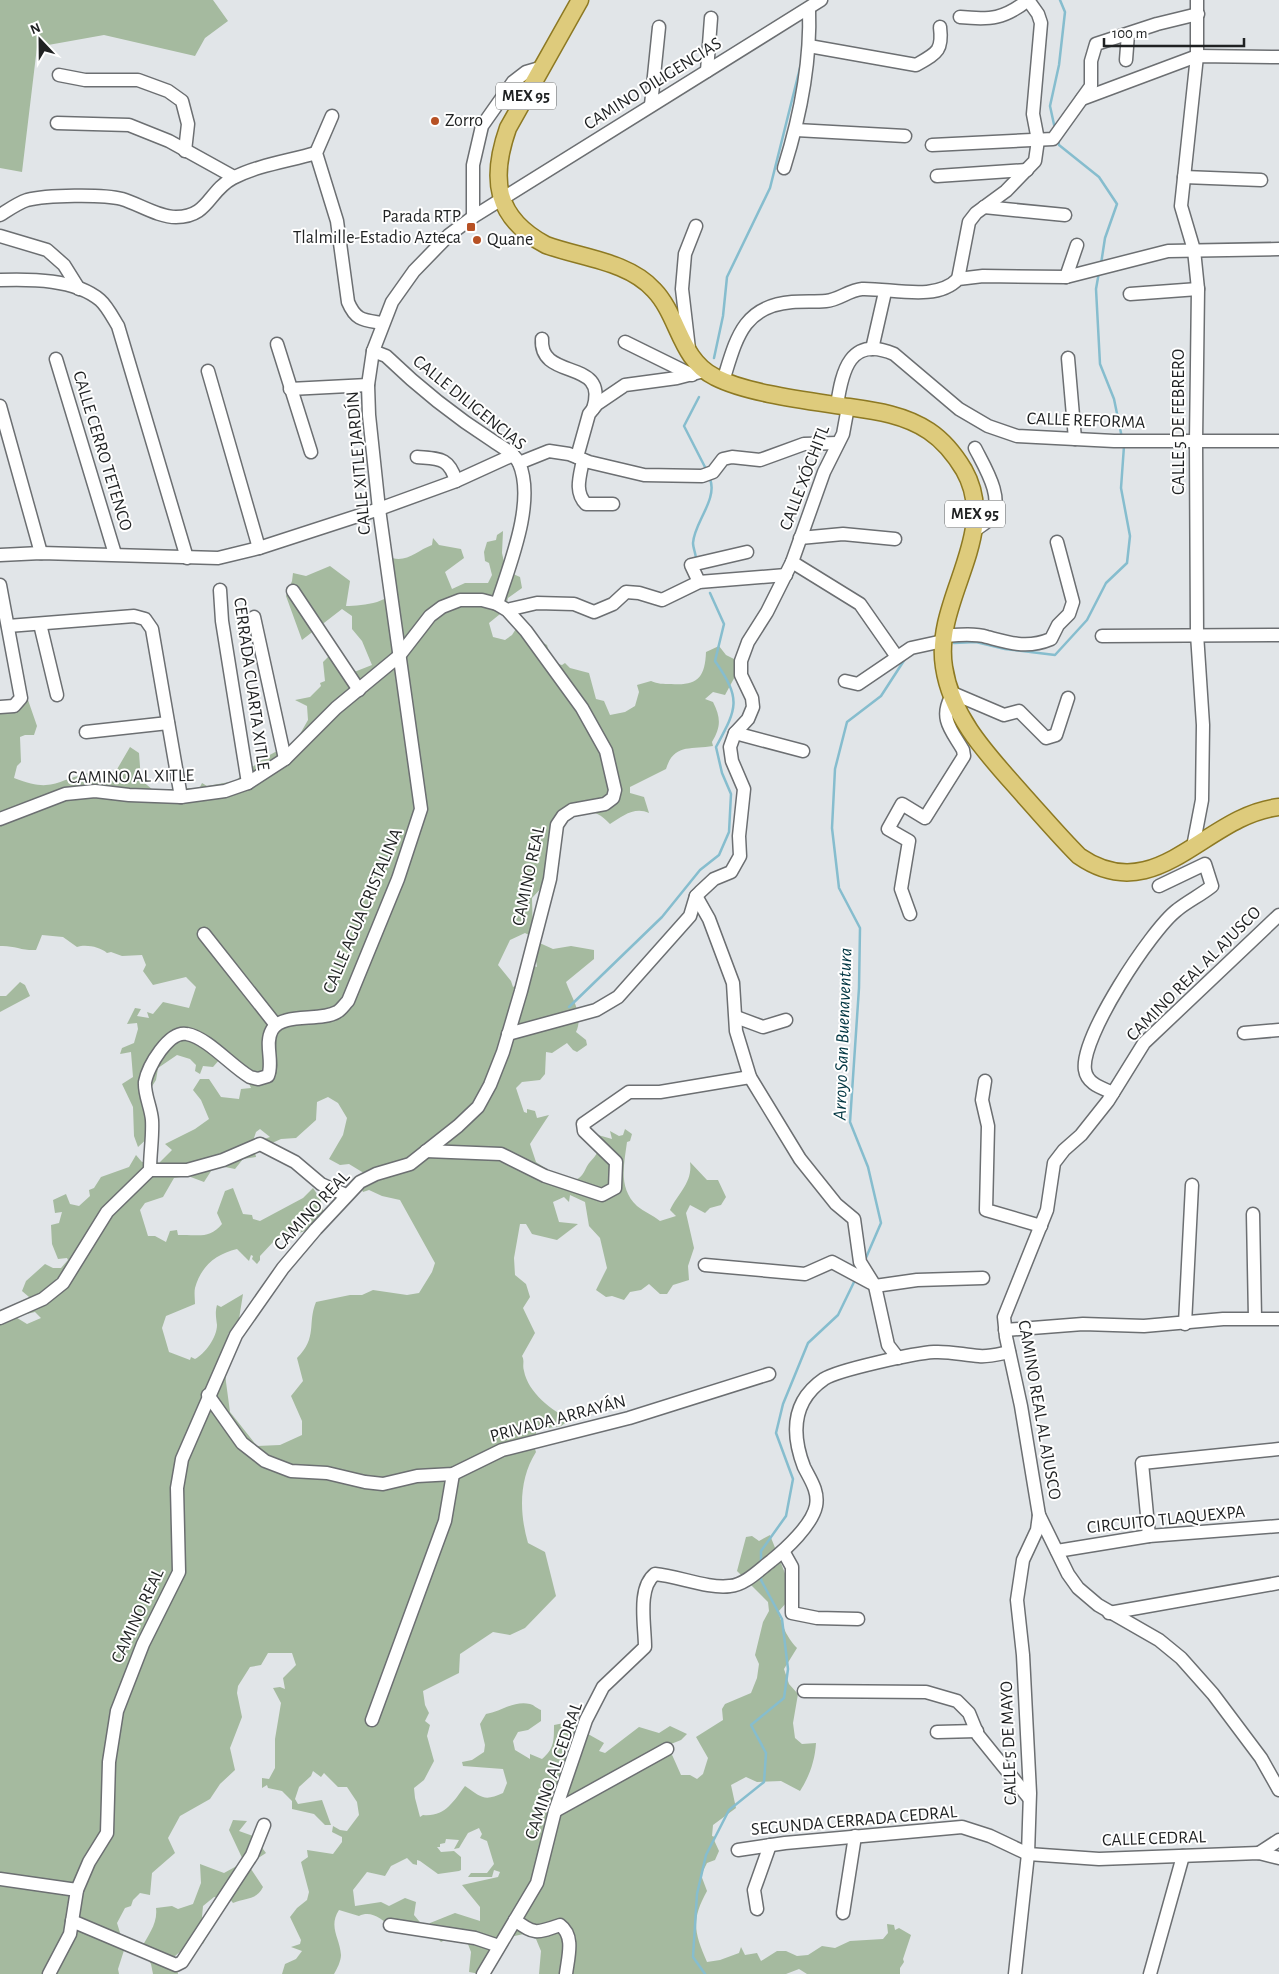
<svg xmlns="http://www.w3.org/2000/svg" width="1279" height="1974" viewBox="0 0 1279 1974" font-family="'Alegreya Sans',sans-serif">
<rect width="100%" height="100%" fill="#e1e5e8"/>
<g fill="#a5ba9f" fill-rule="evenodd">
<path d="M0 0H213L228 21 205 38 195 56 104 35 37 47 22 172 0 168Z"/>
<path d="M503 531 502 553 506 571 520 577 522 588 508 598 505 610 489 623 493 637 505 640 512 635 521 621 537 635 538 640 547 645 552 662 562 665 565 663 570 668 589 673 596 699 604 701 610 715 625 712 635 706 639 692 637 685 651 681C658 684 663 684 671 684 697 686 705 678 706 652L719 646 726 655 738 661V671L725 695 713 692 705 699 713 702C721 718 721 727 712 742L713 746C691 750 674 743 666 769L630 787V793L644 797 649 813C635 806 622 816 610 824 594 807 587 812 565 814L545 884 532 898 533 937 525 933 510 940 498 965 511 981 513 987 519 984 532 965 537 967C536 957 532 950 533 940L553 949 571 946 594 950V959L566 982C572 999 584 1015 576 1032L586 1040 587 1045 577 1052 573 1050 567 1043 552 1053 546 1052 545 1074 540 1080 522 1082 516 1088 524 1112 527 1113V1109L535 1111 537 1118 549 1115 530 1144 536 1162C544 1167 568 1185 579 1178 584 1175 586 1166 590 1162 600 1151 599 1151 592 1138L598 1135 612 1139 610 1131 619 1136 623 1135 625 1129 632 1134 630 1141 627 1142C624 1165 618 1188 637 1206 644 1212 653 1215 660 1221L676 1216 670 1210C678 1193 693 1182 690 1162L707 1180H718L726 1197 721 1205 710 1208 705 1213 690 1205 686 1213 694 1248 688 1266 689 1280 673 1285 667 1294H660L649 1284 641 1290 630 1292 624 1300 612 1296 606 1297 596 1290 607 1268 600 1238 589 1226 585 1202 570 1195 569 1202 564 1197 553 1202 559 1222 578 1224 557 1240 532 1234 526 1224H520L514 1258 515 1275 526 1284 530 1297 523 1308 535 1333 522 1356C525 1361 522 1365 524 1371 528 1392 552 1412 571 1419L561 1426 536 1430V1435H530L536 1452C519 1479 519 1512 528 1543L545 1552 556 1596 525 1628 510 1635 493 1632 460 1654 459 1673 423 1691 425 1705 429 1713 425 1721 430 1725 427 1736 434 1761 424 1780 414 1788 415 1798 420 1817 423 1815C445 1817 453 1802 465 1786 481 1797 484 1802 503 1793L507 1783 503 1769 463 1766 462 1762 472 1760 484 1752 485 1745 480 1724 486 1714C501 1712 514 1700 530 1704 534 1705 536 1708 541 1710V1721L528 1730 518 1732 513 1741 515 1750 530 1759V1754L542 1759C554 1749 554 1741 554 1725L579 1720 588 1734 604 1743 599 1751 605 1753 639 1727 659 1733 670 1726 687 1734 681 1740 671 1744 669 1748 681 1775H690L697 1779 703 1774 708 1758 696 1737 723 1720 722 1709 725 1704 751 1693 757 1678 759 1664 755 1655 763 1622 769 1611 768 1602 737 1571 746 1537 752 1536 759 1541 770 1535 786 1576 787 1602 778 1612C784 1628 785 1635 797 1648L784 1669 789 1684 798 1694 793 1723 795 1738 802 1744 816 1743C815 1761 809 1777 800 1791L781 1781 757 1782 746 1777 731 1785 736 1808 713 1825 712 1836 715 1837 714 1840 719 1851 715 1860 707 1863 701 1875 707 1891C691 1920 694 1932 707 1962L720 1960 739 1953 741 1947 745 1955 757 1953 761 1961 777 1951H786L797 1956 808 1955 822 1946 835 1948 850 1941 883 1939 888 1933 887 1924 894 1925 895 1930 899 1928 911 1935 903 1959 904 1962 900 1968V1974H807L799 1969 786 1974H539L541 1951 536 1939 524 1934 505 1938 480 1974 469 1972 471 1952 466 1939 455 1935 441 1942 428 1928 430 1923 455 1913 480 1921V1907L462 1885 498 1877 500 1872 494 1870 492 1877H468L471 1873H487L494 1864 487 1841 480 1838 482 1834 479 1828 468 1833 459 1848 454 1849 459 1840 446 1839 445 1843 440 1844V1847H437L441 1852 454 1851 461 1857V1870L459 1871 438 1874 420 1861 417 1860V1865L413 1864 407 1858 391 1866 385 1876 367 1872 353 1890 355 1906 381 1902 389 1906 405 1898 416 1902 414 1915 424 1927H391C382 1919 371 1910 359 1916L339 1910C328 1927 340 1938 341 1955 341 1961 337 1969 334 1974H282L285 1964 296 1959 302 1951 291 1947 300 1944 301 1940 290 1917 297 1908 307 1900 309 1892 301 1862 308 1857 307 1850 333 1854 342 1842V1837L332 1832 333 1826 340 1830 347 1831 359 1815 357 1802 347 1787H338L324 1773 321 1777 313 1771 311 1776 299 1787 295 1799 298 1804 322 1800 331 1825H325L314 1814 292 1809V1801L282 1791 268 1788 267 1785 262 1788V1778L269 1779 275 1768V1739L281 1703 273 1688 280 1687 285 1689 283 1678 296 1665 292 1653H268L261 1665 250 1667 238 1686 237 1693 242 1717 230 1748 235 1770 220 1784 210 1799 180 1816 168 1838 175 1853 152 1873 150 1895 140 1893 133 1900 131 1906 125 1908 117 1923 121 1936 127 1941 118 1969 119 1974H0V1310L4 1315 14 1316 27 1324 41 1318 35 1312 18 1316 29 1297 22 1291 26 1281 45 1264 53 1268H61L68 1260 67 1258 58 1259 52 1244 51 1225 59 1223 62 1212 55 1213 53 1200 66 1194 70 1204 79 1206 90 1196 89 1190 94 1188 101 1177 129 1167 136 1155 142 1162 154 1159 159 1163 172 1150 165 1144 195 1129 209 1119 201 1100 193 1090 200 1079H209L221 1097 239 1099 241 1089 251 1088 245 1075 220 1059 213 1067 203 1066 200 1074 195 1071 196 1065 190 1059 177 1055 158 1068 156 1080 149 1091 150 1136 138 1147 134 1136 133 1107 122 1084 133 1077 131 1052 120 1054 122 1048 134 1043 138 1029 137 1023 127 1024 135 1008 141 1009 137 1016 149 1018 147 1012 153 1014 163 1002 189 1008 196 987 186 977 153 985 143 971 146 965 142 955 122 956 111 952 107 953C100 947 86 944 77 947L63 937 42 935 36 950C23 951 13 945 0 946V702L9 705 28 700 37 726 34 735H25L20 737 21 762 17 766 14 778C52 793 54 781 89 773L96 779 103 780 105 775 116 771 130 747 139 753 141 780 153 790 190 788 198 791 202 783 207 786 235 781 264 758 296 741 308 720 307 706 295 700 310 697 321 686 320 683 325 681 323 662 328 657 336 654 349 674 372 665 362 641 352 629V616L342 609 302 640 286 596 292 581 293 573 306 576 330 566 350 581 346 606C364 605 397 604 395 579 395 571 389 563 387 556 405 565 416 551 432 545L433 538 439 545 461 549 464 558 445 572 452 589 465 583H488L492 575 489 563 485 561 484 552 487 542 496 540 497 535ZM328 1097 338 1103 347 1118 343 1135 329 1159 340 1165 349 1164 367 1175 370 1182 367 1186 361 1188 363 1192 369 1190 382 1196 400 1200 435 1263 432 1272 419 1293 407 1295 373 1290 362 1295H350L316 1302C307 1324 318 1337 297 1358L303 1381 291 1396 302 1421V1435L280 1445 257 1446 230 1412 226 1382 225 1366 228 1334 239 1319 243 1294 221 1307 217 1305C215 1312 216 1317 217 1325 217 1337 205 1354 195 1359L191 1357 190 1360 169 1352 162 1328 166 1316 195 1304C195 1299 194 1293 195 1288 201 1266 216 1254 237 1249L249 1261 251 1255 253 1256 252 1259 257 1264 260 1260V1256L274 1241 305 1231 325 1218 320 1198 313 1188 303 1198 260 1221 253 1219 252 1215 243 1214 233 1188 225 1191 217 1213 222 1224C209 1240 197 1234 178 1235L177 1230 170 1231 166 1242 155 1236H148L140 1210 145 1203 163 1197 174 1178 188 1176 204 1182 215 1165 235 1169 243 1159 256 1157 253 1141 256 1132 260 1129 270 1137 264 1139 272 1143 281 1139 296 1138 316 1120 317 1102Z"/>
<path d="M20 982 25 985 30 996 0 1012V996H6Z"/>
<path d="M233 1820 247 1821 239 1831 253 1836 266 1853 252 1862 251 1869 263 1887C256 1901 246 1897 233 1903L229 1898 214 1897 203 1906 201 1928 208 1934 203 1944H189L175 1956 178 1974H153L151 1964 141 1949C148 1935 158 1924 156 1908L172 1906 178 1909 193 1904 201 1883 200 1864 224 1873 244 1862 229 1830Z"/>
</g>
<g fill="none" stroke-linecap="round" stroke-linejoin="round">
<g stroke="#86bdce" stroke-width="2.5">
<path d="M1055 129 1050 106 1059 65 1065 12 1060 0"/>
<path d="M1058 140 1059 145 1099 177 1117 204 1105 238 1101 264"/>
<path d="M1099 272 1096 289 1100 364 1114 399 1122 438"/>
<path d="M714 358 723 316 727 277 770 188 801 64"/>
<path d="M699 397 684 426 707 471"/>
<path d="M696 559C696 554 693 548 693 543 694 523 718 499 710 479"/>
<path d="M954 643 976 642 1005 649 1055 655 1087 620 1106 583 1127 563 1130 536 1121 488 1124 446"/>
<path d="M569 1007 662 917 700 870 719 855 729 832 731 794 722 773 716 747C737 708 742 700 715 661L724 624 710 593"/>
<path d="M865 1260 881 1223 868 1167 850 1122 859 988 860 928 839 888 832 828 835 769 847 722 881 696 905 659"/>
<path d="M761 1563V1551L786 1516 793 1479 776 1433 783 1404 808 1343 838 1315 855 1280"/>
<path d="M705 1974 693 1957 697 1894 706 1855 729 1810 764 1782 766 1753 751 1725 784 1698 788 1669 782 1619 761 1580V1576"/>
</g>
<defs>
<g id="minor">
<path d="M809 46 916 65C937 53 943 51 940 27"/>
<path d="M1126 60 1128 34"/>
<path d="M707 71 711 18"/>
<path d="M59 75 85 80H138L168 91 182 101 188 124 185 151"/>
<path d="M1082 99 1197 56 1279 57"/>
<path d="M651 105 659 27"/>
<path d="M332 116 316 153 337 221 348 302C356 321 364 320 382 323"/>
<path d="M57 123 129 125 169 141 234 177"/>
<path d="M796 130 905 136"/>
<path d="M932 145 1053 139 1091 86V61L1096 44 1157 24 1198 14"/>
<path d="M784 168C800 117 811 62 809 9"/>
<path d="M937 176 1027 170"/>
<path d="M1184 177 1261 180"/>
<path d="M984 207 1065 215"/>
<path d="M0 215C8 210 18 203 27 200 46 195 103 194 122 199 139 204 158 217 176 217 209 217 208 191 233 178 258 165 289 161 316 153"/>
<path d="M473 217V165L482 126 513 82 526 72 543 67"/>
<path d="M0 236 47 250 64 265 79 289"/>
<path d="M1066 277 1077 245"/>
<path d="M958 279 969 222 976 213 1006 191 1035 161 1038 140 1033 114 1041 23 1038 14 1028 0C1004 19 991 20 960 17"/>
<path d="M0 280C31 279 75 279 100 300 107 306 113 318 118 326L187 558"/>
<path d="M1130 294 1198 289"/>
<path d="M542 339C539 382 610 357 593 409"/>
<path d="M625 342 692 375"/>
<path d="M277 344 311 452"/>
<path d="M689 349 682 289 685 254 696 226"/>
<path d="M872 349 885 292"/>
<path d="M373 351 386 356C419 388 454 416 493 441 502 447 514 453 519 463 536 502 509 566 497 604"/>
<path d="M1068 358 1075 439"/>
<path d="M56 359 115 554"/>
<path d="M208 371 259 548"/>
<path d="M723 381C736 340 742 306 792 302 803 301 815 302 826 301 839 300 849 290 862 289 891 288 936 302 958 279L983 276 1066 277 1168 251 1279 249"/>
<path d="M290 389 368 385"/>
<path d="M837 405C842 371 850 335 894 354L959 409 988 426 1017 436 1114 441H1279"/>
<path d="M0 406 41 553"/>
<path d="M417 457C439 459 449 457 456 481"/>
<path d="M577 457 589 414 597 404 625 385 677 378 704 371"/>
<path d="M583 460C580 476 574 492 586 504H613"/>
<path d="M519 463 549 451 569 454 589 462 644 475 702 476 713 472 723 459 732 457 760 460 804 444 838 443"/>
<path d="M974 531C979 527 986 523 990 519 1006 500 984 466 975 448"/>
<path d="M800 538 843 534 895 539"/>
<path d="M0 555 41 553 218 558 259 548 379 509 456 481 513 455"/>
<path d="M792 562 860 604 897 657"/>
<path d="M699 582 691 565 747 552"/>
<path d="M0 585 21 698 14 706 0 707"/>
<path d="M220 590 222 621 248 783"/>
<path d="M293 591 359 690"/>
<path d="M507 610 537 603 574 604 594 612 613 604 626 592 639 593 662 600 699 582 786 575"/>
<path d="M254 617 285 759"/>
<path d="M40 624 57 695"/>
<path d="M8 626 134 616 145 619 152 629 181 797"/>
<path d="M944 636C957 635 974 633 987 637 1010 643 1027 649 1051 639L1058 625 1069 614 1073 602 1057 542"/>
<path d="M1102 636 1279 635"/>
<path d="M845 681 858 684 911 648 943 641"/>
<path d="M950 692 1004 715 1019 711 1046 738 1056 735 1068 698"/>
<path d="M86 732 168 723"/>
<path d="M735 733 803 751"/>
<path d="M0 819 65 794 95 791 129 795 181 797 225 791 248 783 285 759 336 708 399 656 430 616 442 607 460 600H482L497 604 507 610 526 631 582 708 606 751 615 790 613 798 605 804 572 810 563 816 557 825 550 879 521 991 503 1052 490 1085 478 1107 458 1126 410 1164 376 1174 360 1182 316 1229 283 1268 236 1335 182 1459 177 1488 179 1572 143 1644 117 1711 109 1762 107 1833 89 1862 77 1890 70 1934 49 1974"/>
<path d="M1193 847 1202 800 1203 725 1197 634 1196 441 1198 289 1194 250 1181 206 1197 56V0"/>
<path d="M696 896 709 919 733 983 736 1031 750 1077 800 1159 836 1204 854 1219 860 1262 875 1286 888 1345 898 1358"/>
<path d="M910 914 901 889 909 841 888 829 902 804 925 818 964 756 963 750C952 731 939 719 951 697"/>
<path d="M1279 915 1144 1043 1108 1101 1081 1135 1064 1150 1054 1163 1047 1210 1004 1317 1006 1337 1021 1406 1039 1515 1068 1574 1078 1588 1098 1605 1159 1640 1181 1658 1213 1694 1261 1758 1279 1790"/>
<path d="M204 934 276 1025"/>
<path d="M736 1017 763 1027 786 1020"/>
<path d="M1244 1033 1279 1030"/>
<path d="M508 1034 596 1010 618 997 690 916 696 896 700 892 714 879 731 872 740 856 739 836 744 789 732 761 730 747 735 733 748 719 753 707 752 698 741 675V661L748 642 767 612 792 562 824 472 843 434 848 407"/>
<path d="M985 1081 982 1100 988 1126 986 1210 1041 1226"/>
<path d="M1113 1093C1102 1088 1087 1084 1085 1070 1080 1038 1151 930 1177 910 1188 901 1201 895 1212 886L1205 864 1159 886"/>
<path d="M426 1151 501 1154 545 1176 602 1195 615 1188 616 1162 584 1131 583 1124 629 1092H660L750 1077"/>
<path d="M150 1170H187L223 1160 260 1144 295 1162 321 1184 346 1195"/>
<path d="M1253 1214 1255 1318"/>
<path d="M705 1265 805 1274 832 1262 871 1283"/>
<path d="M875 1286 917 1280 983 1278"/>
<path d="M0 1318 43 1299 63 1283 107 1212 150 1170C150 1153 153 1136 152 1120 151 1107 144 1094 145 1082 148 1066 169 1030 187 1034 208 1038 231 1066 250 1077L258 1079 268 1076C274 1062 264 1044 272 1030 282 1012 320 1022 337 1012 341 1010 344 1005 348 1001L398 879 421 809 379 509 369 415 368 385 373 351 392 302 414 271 449 235 473 217 821 0"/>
<path d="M1185 1324 1192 1185"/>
<path d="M1005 1330 1083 1324 1144 1326 1223 1319H1279"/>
<path d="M208 1395 242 1443 265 1461 291 1471 327 1473 365 1482 383 1484 417 1476 453 1474 502 1450 629 1418 769 1374"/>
<path d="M1149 1536 1142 1463 1279 1449"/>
<path d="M783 1551 792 1567V1613L817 1618 858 1619"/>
<path d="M1057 1551 1149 1536 1279 1526"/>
<path d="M1109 1613 1279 1583"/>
<path d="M804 1691 926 1692 957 1701 969 1713 978 1735 1029 1798"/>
<path d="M372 1720 445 1521 453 1474"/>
<path d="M937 1732 977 1731"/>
<path d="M555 1811 667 1749"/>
<path d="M738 1850 785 1843 962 1827 990 1836 1028 1854 1099 1859 1259 1853 1279 1858"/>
<path d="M1259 1853 1279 1840"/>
<path d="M0 1879 77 1890"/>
<path d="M757 1909 754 1890 770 1845"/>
<path d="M843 1913 855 1836"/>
<path d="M515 1920C534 1935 537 1933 560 1925 575 1936 568 1957 566 1974"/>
<path d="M72 1921 176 1965 182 1962 252 1855 264 1825"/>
<path d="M390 1925 475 1938 499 1946"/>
<path d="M483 1974 537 1883 555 1811 586 1720 603 1687 645 1647C645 1625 637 1588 655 1574 678 1576 708 1589 730 1586 745 1585 759 1570 771 1561 786 1549 812 1525 816 1506 819 1491 810 1479 804 1467 791 1433 792 1401 824 1379 838 1370 915 1353 934 1352 949 1351 964 1355 979 1356 989 1357 999 1354 1009 1352"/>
<path d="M1015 1974 1028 1854 1030 1793 1023 1655 1017 1600 1023 1560 1037 1530 1039 1515"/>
<path d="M1150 1974 1183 1856"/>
</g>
<path id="major" d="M580 0 508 128C490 179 495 218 546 245 581 258 628 261 654 290 679 316 680 360 715 377 748 394 811 401 849 407 877 411 905 415 929 431 944 441 955 455 964 470 1001 535 933 599 944 667 952 720 991 758 1025 797 1043 817 1060 837 1079 856 1157 910 1205 815 1279 807"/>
</defs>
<use href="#minor" stroke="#6c6f72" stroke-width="15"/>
<use href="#major" stroke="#8d7923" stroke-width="19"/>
<use href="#minor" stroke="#fff" stroke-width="12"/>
<use href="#major" stroke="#decb7c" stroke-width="16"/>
</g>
<g fill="#b75124" stroke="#fff" stroke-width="2">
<circle cx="435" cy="121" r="5"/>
<rect x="466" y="222" width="10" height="10" rx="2.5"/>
<circle cx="477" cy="240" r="5"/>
</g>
<g text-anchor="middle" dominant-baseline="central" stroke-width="4" stroke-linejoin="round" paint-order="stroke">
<g fill="#fff" stroke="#626464" stroke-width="1">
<rect x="496" y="82.5" width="60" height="27" rx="4"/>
<rect x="945" y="500.5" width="60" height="27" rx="4"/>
</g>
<g font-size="16" font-weight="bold" fill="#1f2122">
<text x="526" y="96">MEX 95</text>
<text x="975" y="514">MEX 95</text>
</g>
<g font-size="18" fill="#1f2122" stroke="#fff">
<text transform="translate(653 84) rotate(-32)">CAMINO DILIGENCIAS</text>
<text transform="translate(469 403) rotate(39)">CALLE DILIGENCIAS</text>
<text transform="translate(1086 421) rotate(2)">CALLE REFORMA</text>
<text transform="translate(1179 422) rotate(-90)">CALLE 5 DE FEBRERO</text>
<text transform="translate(102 451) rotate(73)">CALLE CERRO TETENCO</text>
<text transform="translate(359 463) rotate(-95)">CALLE XITLE JARDÍN</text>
<text transform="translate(805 478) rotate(-69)">CALLE XÓCHITL</text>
<text transform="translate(251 684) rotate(82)">CERRADA CUARTA XITLE</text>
<text transform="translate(131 777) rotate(-1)">CAMINO AL XITLE</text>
<text transform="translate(529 876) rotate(-78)">CAMINO REAL</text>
<text transform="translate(363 911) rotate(-67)">CALLE AGUA CRISTALINA</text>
<text transform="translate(1194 974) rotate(-45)">CAMINO REAL AL AJUSCO</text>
<text transform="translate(312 1211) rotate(-47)">CAMINO REAL</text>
<text transform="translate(1039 1410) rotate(80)">CAMINO REAL AL AJUSCO</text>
<text transform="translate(558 1419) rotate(-15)">PRIVADA ARRAYÁN</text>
<text transform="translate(1166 1520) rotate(-6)">CIRCUITO TLAQUEXPA</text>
<text transform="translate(138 1616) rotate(-65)">CAMINO REAL</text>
<text transform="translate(1009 1743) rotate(-92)">CALLE 5 DE MAYO</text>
<text transform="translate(554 1771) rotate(-71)">CAMINO AL CEDRAL</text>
<text transform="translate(854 1821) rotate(-5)">SEGUNDA CERRADA CEDRAL</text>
<text transform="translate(1154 1839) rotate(-2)">CALLE CEDRAL</text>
</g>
<g font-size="18" fill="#1f2122" stroke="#fff" text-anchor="start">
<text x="445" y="121">Zorro</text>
<text x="461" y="217" text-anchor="end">Parada RTP<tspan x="461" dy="21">Tlalmille-Estadio Azteca</tspan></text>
<text x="487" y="240">Quane</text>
</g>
<g font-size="19" font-style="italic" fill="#013642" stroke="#fff">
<text transform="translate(843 1034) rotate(-88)">Arroyo San Buenaventura</text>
</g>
</g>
<g transform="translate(40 40) rotate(338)" stroke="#ffffff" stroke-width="4" paint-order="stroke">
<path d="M0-4L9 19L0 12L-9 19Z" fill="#1f2122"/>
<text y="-8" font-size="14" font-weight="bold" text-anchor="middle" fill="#1f2122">N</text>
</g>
<path d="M1104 38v8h140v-8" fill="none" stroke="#1f2122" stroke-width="2.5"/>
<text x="1112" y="38" font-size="15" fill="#1f2122" stroke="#ffffff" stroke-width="4" paint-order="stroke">100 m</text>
</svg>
